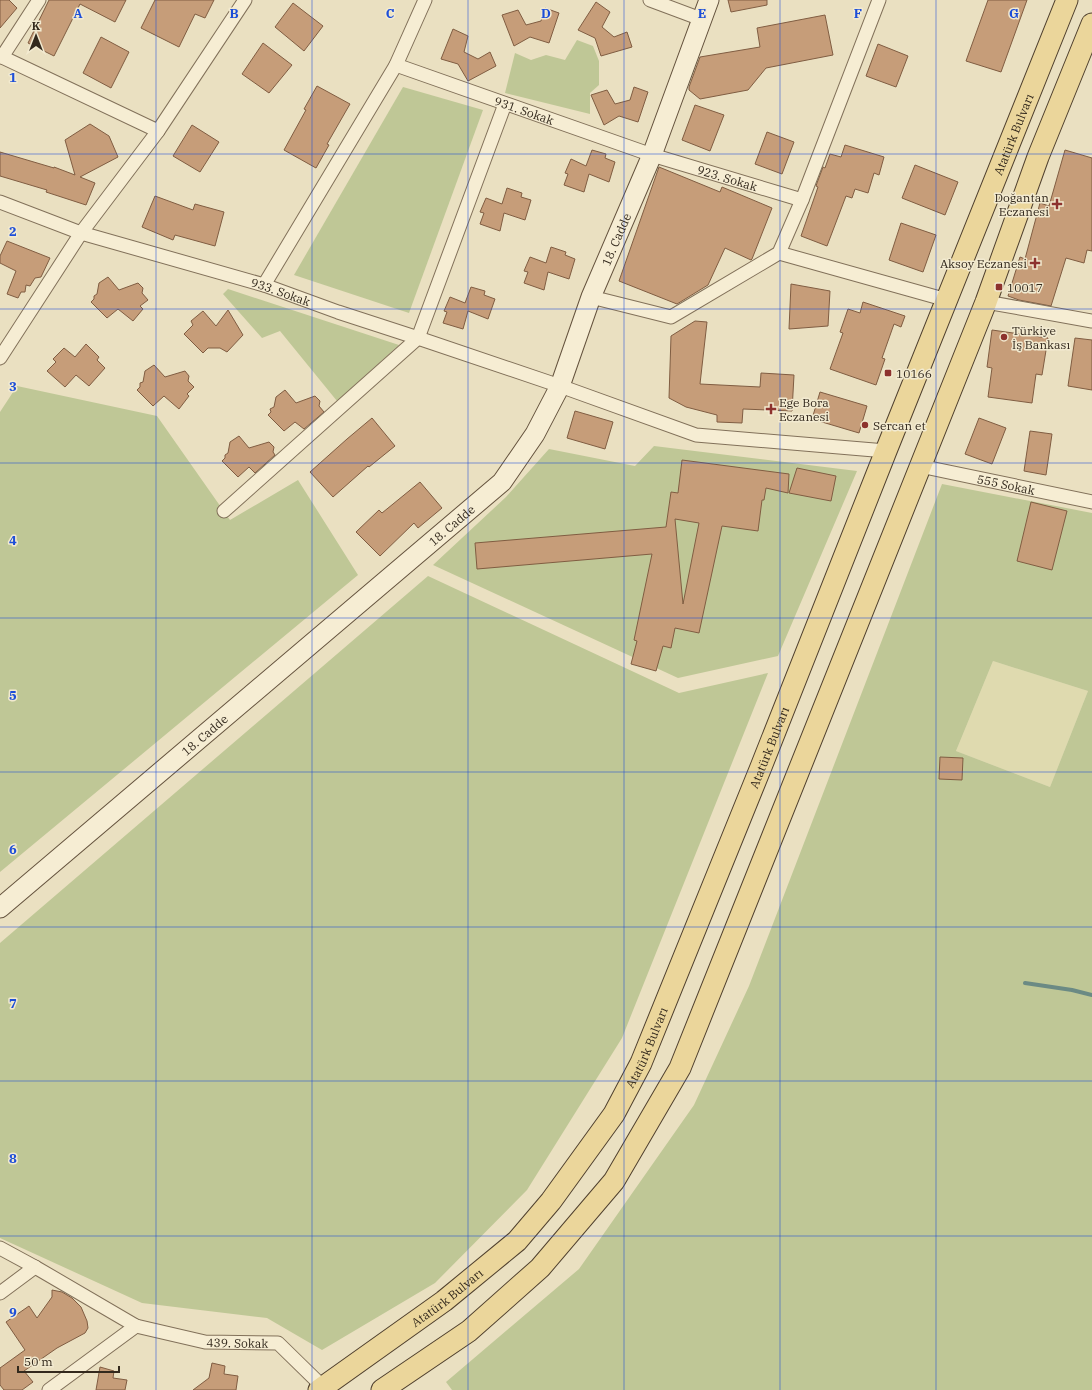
<svg xmlns="http://www.w3.org/2000/svg" width="1092" height="1390" viewBox="0 0 1092 1390" font-family="'IBM Plex Serif',serif">
<rect width="100%" height="100%" fill="#eae0c1"/>
<path fill="#dfdaaf" d="M993 661 1088 691 1050 787 956 751Z"/>
<g fill="#bfc796" fill-rule="evenodd">
<path d="M577 40 593 46 599 61V85L590 93V114L505 93 515 53 531 60 546 55 565 60Z"/>
<path d="M403 87 483 110 409 313 294 275Z"/>
<path d="M228 289 399 345 337 401 280 331 262 338 223 294Z"/>
<path d="M17 386 157 416 230 520 298 480 358 575 0 872V412Z"/>
<path d="M654 446 857 471 778 656 678 678 433 565 506 497 549 449 635 466Z"/>
<path d="M942 484 1092 513V1390H452L446 1382 579 1269 694 1105 749 986ZM993 661 1088 691 1050 787 956 751Z"/>
<path d="M428 576 679 693 768 673 622 1038 527 1190 435 1283 322 1350 267 1318 142 1303 0 1238V943Z"/>
</g>
<g fill="none" stroke-linecap="round" stroke-linejoin="round">
<path stroke="#6b8a84" stroke-width="4" d="M1025 983 1072 990 1092 995"/>
</g>
<g fill="#c69d79" stroke="#805d42" fill-rule="evenodd">
<path d="M0 0H9L17 8 0 28Z"/>
<path d="M49 0H126L115 22 80 4 54 56 28 43Z"/>
<path d="M155 0H214L205 18 195 14 179 47 141 28Z"/>
<path d="M728 0H767V5L731 12Z"/>
<path d="M988 0H1027L1001 72 966 61Z"/>
<path d="M596 2 610 12 602 27 614 37 627 32 632 47 601 56 595 38 578 30Z"/>
<path d="M293 3 323 26 304 51 275 27Z"/>
<path d="M545 8 559 13 549 43 530 37 514 46 502 15 518 10 526 25 541 21Z"/>
<path d="M825 15 833 55 766 68 748 90 700 99 689 90V87L700 57 760 47 757 28Z"/>
<path d="M453 29 468 36 464 52 478 59 490 52 496 66 468 81 458 64 441 59Z"/>
<path d="M101 37 129 52 111 88 83 73Z"/>
<path d="M263 43 292 65 269 93 242 74Z"/>
<path d="M878 44 908 56 896 87 866 76Z"/>
<path d="M317 86 350 104 327 144 329 145 316 168 284 150 306 110 304 109Z"/>
<path d="M634 87 648 92 638 122 619 116 604 125 591 95 607 90 615 104 630 100Z"/>
<path d="M695 105 724 115 710 151 682 140Z"/>
<path d="M90 124 109 136 118 157 80 177 95 183 86 205 46 192 47 190 0 176V152L54 168V167L75 175 65 140Z"/>
<path d="M192 125 219 142 200 172 173 156Z"/>
<path d="M767 132 794 142 782 174 755 164Z"/>
<path d="M845 145 884 157 879 175 874 173 868 193 855 189 852 198 846 196 827 246 801 236 818 187 816 186 817 183 823 167 825 168 830 154 841 157Z"/>
<path d="M592 150 606 154 605 158 615 162 609 182 589 174 584 192 564 185 568 174 565 173 571 159 586 166Z"/>
<path d="M1065 150 1092 158V251L1087 250 1084 263 1066 258 1051 306 1019 300 1008 296 1020 257 1025 259 1040 203 1049 206Z"/>
<path d="M915 165 958 182 945 215 902 198Z"/>
<path d="M659 167 720 192 722 187 772 208 752 259 751 260 725 248 708 285 677 304 619 281Z"/>
<path d="M507 188 522 193 521 197 531 200 525 220 504 213 500 231 480 224 484 213 480 212 486 198 502 204Z"/>
<path d="M155 196 193 210 195 204 224 212 215 246 175 235 173 240 142 227Z"/>
<path d="M901 223 936 235 923 272 889 260Z"/>
<path d="M7 241 50 258 41 277 35 278 30 286 26 285 25 292H21L18 298 7 294 16 271 0 263V256Z"/>
<path d="M551 247 566 252 565 255 575 259 569 279 548 272 544 290 524 283 528 272 524 271 530 257 546 263Z"/>
<path d="M108 277 119 290 138 283 143 288 142 293 148 300 140 306 143 309 133 321 118 309 107 318 91 302 94 299V296L97 294 99 283Z"/>
<path d="M791 284 830 291 828 326 789 329Z"/>
<path d="M471 287 485 291 484 295 495 299 488 319 468 311 463 329 443 323 447 312 444 311 450 297 465 303Z"/>
<path d="M863 302 905 316 901 327 894 324 882 358 885 359 876 385 830 369 843 333 840 332 848 309 860 313Z"/>
<path d="M228 310 243 335 227 352 220 348H208L203 353 184 334 193 325 191 321 203 311 216 326Z"/>
<path d="M695 321 707 322 700 384 760 387 761 373 794 375 792 411 743 409 742 423 717 422V415L686 407 669 398 671 336Z"/>
<path d="M992 330 1048 338 1042 375 1036 374 1032 403 988 397 992 368 987 367Z"/>
<path d="M1075 338 1092 340V390L1068 386Z"/>
<path d="M86 344 99 357 97 360 105 368 89 386 76 375 65 387 47 371 56 362 53 359 64 348 75 357Z"/>
<path d="M154 365 165 377 185 371 189 376 188 381 194 387 187 394 189 396 179 409 164 396 153 406 137 390 140 387V383L143 382 145 371Z"/>
<path d="M285 390 296 403 315 396 320 401 319 406 324 412 304 429 295 422 284 431 268 415 271 412 270 409 274 407 276 397Z"/>
<path d="M820 392 867 406 859 433 812 419Z"/>
<path d="M575 411 613 422 605 449 567 438Z"/>
<path d="M372 418 395 446 369 467 368 466 333 497 310 472 347 439Z"/>
<path d="M979 418 1006 428 992 464 965 454Z"/>
<path d="M1030 431 1052 434 1046 475 1024 471Z"/>
<path d="M239 436 249 448 269 442 274 447 273 452 275 455 255 473 249 467 238 477 222 461 225 458V455L228 453 230 442Z"/>
<path d="M682 460 789 474 788 493 766 488 764 500H762L758 531 722 526 699 633 675 628 671 648 663 646 656 671 631 664 637 641 634 640 652 554 477 569 475 543 666 527 671 492 678 493ZM675 519 699 523 683 604Z"/>
<path d="M797 468 836 476 831 501 789 493Z"/>
<path d="M420 482 442 508 418 528 414 523 380 556 356 532 379 510 382 513Z"/>
<path d="M1031 502 1067 511 1052 570 1017 561Z"/>
<path d="M940 757 963 758 962 780 939 779Z"/>
<path d="M52 1290 62 1292 72 1298 81 1307 87 1321 88 1328 85 1333 57 1348 24 1371 33 1382 22 1390H4L0 1385V1368L25 1350 6 1322 29 1306 37 1318 52 1297Z"/>
<path d="M212 1363 225 1366 224 1374 238 1376 236 1390H193L209 1378Z"/>
<path d="M100 1367 114 1371 113 1378 127 1380 125 1390H96Z"/>
</g>
<g fill="none" stroke-linecap="round" stroke-linejoin="round">
<defs>
<g id="street">
<path d="M650 0 701 19"/>
<path d="M0 56 158 131"/>
<path d="M2 57 39 0"/>
<path id="s1" d="M396 65 652 155 802 200"/>
<path id="s2" d="M0 202 81 233 264 285 338 312 418 338 560 386 696 435 886 451"/>
<path d="M779 253 947 300"/>
<path d="M264 285 396 65 425 0"/>
<path d="M591 297 671 317 779 253 802 200 879 0"/>
<path d="M986 302 1092 321"/>
<path d="M0 358 81 233 158 131 245 0"/>
<path id="s3" d="M920 466 1092 502"/>
<path d="M224 511 418 338 505 104"/>
<path id="s4" d="M0 1248 35 1267 136 1326 205 1342 278 1343 323 1387"/>
<path d="M0 1293 35 1267"/>
<path d="M49 1390 136 1326"/>
</g>
<g id="secondary">
<path id="s5" d="M0 908 502 482 535 434 560 386 591 297 652 155 709 0"/>
</g>
<g id="primary">
<path id="s6" d="M319 1390 444 1301 517 1241 551 1201 614 1114 641 1063 761 767 886 451 1067 0"/>
<path d="M382 1390 469 1331 540 1268 614 1181 680 1068 986 302 1038 157 1092 24"/>
</g>
</defs>
<use href="#street" stroke="#82715a" stroke-width="15"/>
<use href="#secondary" stroke="#64523d" stroke-width="21"/>
<use href="#primary" stroke="#50402e" stroke-width="23"/>
<use href="#street" stroke="#f6edd3" stroke-width="13"/>
<use href="#secondary" stroke="#f6edd3" stroke-width="19"/>
<use href="#primary" stroke="#ebd69b" stroke-width="21"/>
</g>
<path fill="none" stroke="#1d4ed8" stroke-width="1" stroke-opacity="0.55" d="M156 0V1390M312 0V1390M468 0V1390M624 0V1390M780 0V1390M936 0V1390M0 154H1092M0 309H1092M0 463H1092M0 618H1092M0 772H1092M0 927H1092M0 1081H1092M0 1236H1092"/>
<g fill="#8d322e" stroke="#f2ead0" stroke-width="1.5">
<path d="M1055 198h4v4h4v4h-4v4h-4v-4h-4v-4h4z"/>
<path d="M1033 257h4v4h4v4h-4v4h-4v-4h-4v-4h4z"/>
<rect x="995" y="283" width="8" height="8" rx="2"/>
<circle cx="1004" cy="337" r="4"/>
<rect x="884" y="369" width="8" height="8" rx="2"/>
<path d="M769 403h4v4h4v4h-4v4h-4v-4h-4v-4h4z"/>
<circle cx="865" cy="425" r="4"/>
</g>
<g text-anchor="middle" dominant-baseline="central" stroke-width="3" stroke-linejoin="round" paint-order="stroke">
<g font-size="12" fill="#33291d" stroke="#f2ead0">
<text stroke="none"><textPath href="#s1" startOffset="136">931. Sokak</textPath></text>
<text stroke="none"><textPath href="#s6" startOffset="1466">Atatürk Bulvarı</textPath></text>
<text stroke="none"><textPath href="#s1" startOffset="350">923. Sokak</textPath></text>
<text stroke="none"><textPath href="#s5" startOffset="928">18. Cadde</textPath></text>
<text stroke="none"><textPath href="#s2" startOffset="295">933. Sokak</textPath></text>
<text stroke="none"><textPath href="#s3" startOffset="88">555 Sokak</textPath></text>
<text stroke="none"><textPath href="#s5" startOffset="592">18. Cadde</textPath></text>
<text stroke="none"><textPath href="#s5" startOffset="268">18. Cadde</textPath></text>
<text stroke="none"><textPath href="#s6" startOffset="806">Atatürk Bulvarı</textPath></text>
<text stroke="none"><textPath href="#s6" startOffset="482">Atatürk Bulvarı</textPath></text>
<text stroke="none"><textPath href="#s6" startOffset="158">Atatürk Bulvarı</textPath></text>
<text stroke="none"><textPath href="#s4" startOffset="260">439. Sokak</textPath></text>
</g>
<g font-size="12" fill="#33291d" stroke="#f2ead0" text-anchor="start">
<text x="1049" y="197" text-anchor="end">Doğantan<tspan x="1049" dy="14">Eczanesi</tspan></text>
<text x="1027" y="263" text-anchor="end">Aksoy Eczanesi</text>
<text x="1007" y="287">10017</text>
<text x="1012" y="330">Türkiye<tspan x="1012" dy="14">İş Bankası</tspan></text>
<text x="896" y="373">10166</text>
<text x="779" y="402">Ege Bora<tspan x="779" dy="14">Eczanesi</tspan></text>
<text x="873" y="425">Sercan et</text>
</g>
</g>
<g font-size="13" text-anchor="middle" font-weight="bold" fill="#1d4ed8" stroke="#f2ead0" stroke-width="3" stroke-linejoin="round" paint-order="stroke">
<text x="78" y="18">A</text>
<text x="234" y="18">B</text>
<text x="390" y="18">C</text>
<text x="546" y="18">D</text>
<text x="702" y="18">E</text>
<text x="858" y="18">F</text>
<text x="1014" y="18">G</text>
<text x="13" y="82">1</text>
<text x="13" y="236">2</text>
<text x="13" y="391">3</text>
<text x="13" y="545">4</text>
<text x="13" y="700">5</text>
<text x="13" y="854">6</text>
<text x="13" y="1008">7</text>
<text x="13" y="1163">8</text>
<text x="13" y="1317">9</text>
</g>
<g transform="translate(36 36)" stroke="#f2ead0" stroke-width="3" paint-order="stroke">
<path d="M0-3L7 15L0 10L-7 15Z" fill="#33291d"/>
<text y="-6" font-size="11" font-weight="bold" text-anchor="middle" fill="#33291d">K</text>
</g>
<path d="M18 1366v6h101v-6" fill="none" stroke="#33291d" stroke-width="2"/>
<text x="24" y="1366" font-size="12" fill="#33291d" stroke="#f2ead0" stroke-width="3" paint-order="stroke">50 m</text>
</svg>
